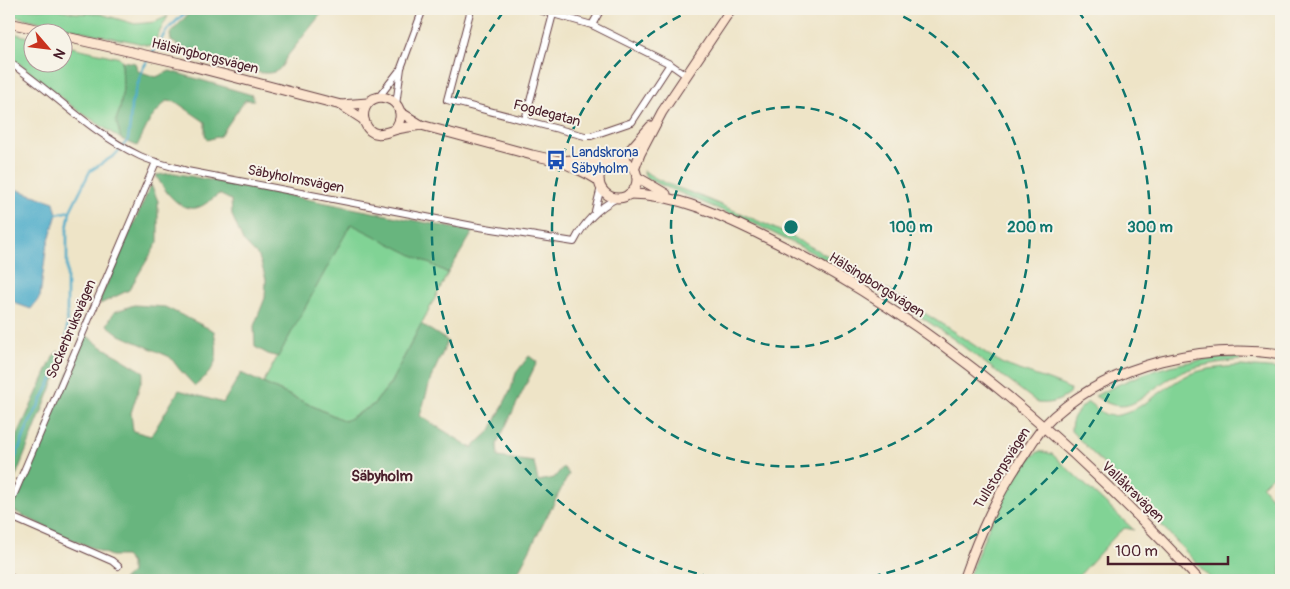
<svg xmlns="http://www.w3.org/2000/svg" width="1290" height="589" viewBox="0 0 1290 589" font-family="Pangolin,sans-serif">
<rect width="100%" height="100%" fill="#f7f3e8"/>
<filter id="ink" filterUnits="userSpaceOnUse"><feTurbulence type="fractalNoise" baseFrequency=".02" numOctaves="2"/><feDisplacementMap in="SourceGraphic" scale="10" xChannelSelector="R" yChannelSelector="G"/><feConvolveMatrix kernelMatrix="1 2 1 2 8 2 1 2 1" color-interpolation-filters="sRGB"/></filter>
<filter id="wash" filterUnits="userSpaceOnUse"><feTurbulence type="fractalNoise" baseFrequency=".0096" numOctaves="4" result="noise"/><feDisplacementMap in="SourceGraphic" scale="20" xChannelSelector="R" yChannelSelector="G"/><feGaussianBlur stdDeviation="1.12" result="paint"/><feColorMatrix in="noise" values="0 0 0 0 0 0 0 0 0 0 0 0 0 0 0 0 0 1.4 0 .05"/><feComposite in="paint" operator="in"/></filter>
<g filter="url(#wash)">
<rect width="100%" height="100%" fill="#eee4c7"/>
<g fill="#81d395" stroke="#667960">
<path d="M9 9H56L77 13 101 14 135 24 155 22 168 16 152 46C140 44 130 40 118 39L9 15Z"/>
<path d="M9 32 32 38V62H62L63 45 120 58 122 61 123 88 120 109 116 120 121 139 73 107 9 55Z"/>
<path d="M643 170C660 183 682 189 702 197 732 210 763 222 792 237 865 274 934 318 1001 363 1024 373 1048 378 1070 389L1069 394C1058 402 1051 404 1038 403L952 338 896 300 843 268 759 226 647 179Z"/>
<path d="M351 223 448 273 390 384 373 405 345 421 263 383Z"/>
<path d="M1240 357V360C1217 363 1193 365 1172 377 1142 393 1131 421 1095 396 1145 370 1183 359 1240 357Z"/>
<path d="M1241 366 1281 369V467L1262 486 1281 508V580H1212L1129 490 1071 431C1071 417 1077 411 1088 402 1094 406 1101 413 1107 415 1132 421 1165 385 1188 375 1204 368 1224 367 1241 366Z"/>
<path d="M1040 451 1052 454 1134 530 1125 528 1118 533 1075 580H967L997 507 1026 460Z"/>
</g>
<g fill="#68b57e" stroke="#596a54">
<path d="M197 9H325L286 58C283 64 281 70 274 72 264 75 253 71 243 69 216 62 195 56 171 41L170 34 190 12Z"/>
<path d="M122 61 135 63 138 71 156 77 170 71 252 95 254 100H245L220 136 207 140 205 134V122L176 102 166 101 150 120 137 146 121 139 116 120 120 109 123 88Z"/>
<path d="M174 173 473 232 448 273 351 224 278 357 268 354 255 347 254 326 265 298 266 279 259 257 243 241 232 215 231 200 219 194C213 198 203 207 196 208 178 211 163 189 156 175Z"/>
<path d="M151 185 158 201V242L129 290 100 304V299Z"/>
<path d="M134 305 165 307 214 331C219 359 218 367 195 386L180 370 170 357 120 335 107 325 114 312Z"/>
<path d="M421 324 448 341 431 378 420 416 472 448 491 430 511 389 516 373 529 356 537 362 497 444 498 457 534 462 538 481 554 478 563 467 569 474 514 580H123L131 573V563L125 556H111L55 532 14 511V506L77 353 86 335 99 345 144 372 131 413 133 431 151 436 179 390 223 403 241 373 345 421 373 405 390 384Z"/>
<path d="M58 351 65 354 9 493V454L54 355Z"/>
</g>
<path fill="#4aaac9" stroke="#4a647a" d="M9 187 54 202 57 214 46 250 40 297 31 309 17 304 9 297Z"/>
<g fill="none" stroke-linecap="round" stroke-linejoin="round">
<g stroke="#4aaac9" stroke-width="2.5">
<path d="M236 9 246 10 256 9"/>
<path d="M57 214 70 211"/>
<path d="M9 474 28 426 62 360 67 338V230L70 211 90 171 115 155 128 140 130 124 131 105 143 68 167 30 189 9"/>
</g>
</g>
</g>
<g filter="url(#ink)">
<g fill="none" stroke-linecap="round" stroke-linejoin="round">
<defs>
<g id="street">
<path d="M471 9 447 100 585 136H591L632 122 670 64"/>
<path d="M535 9 592 25 670 64 687 76"/>
<path d="M592 25 601 9"/>
<path d="M9 62C53 92 91 133 140 156 155 163 171 166 187 171L473 226 574 242C584 222 598 208 617 198"/>
<path d="M378 98 399 71"/>
<path d="M396 105 401 68 423 9"/>
<path d="M525 120 553 14"/>
<path d="M595 211 601 187"/>
<path d="M9 506 156 162"/>
<path d="M9 516 112 561 118 566"/>
<path d="M9 577 16 580"/>
</g>
<g id="secondary">
<path d="M9 23 49 32"/>
<path d="M62 36 180 63 341 105 364 120"/>
<path d="M341 105 368 103"/>
<path d="M400 112 421 125 532 155 559 161 574 160 607 164"/>
<path d="M394 130C415 106 377 83 365 108 363 113 363 118 365 123 371 138 383 134 394 130 402 127 412 127 421 125"/>
<path d="M621 160 651 126"/>
<circle cx="618" cy="179" r="19"/>
<path d="M560 161C573 168 587 172 599 181"/>
<path d="M634 170 640 154 662 112 731 9"/>
<path d="M637 177 666 194"/>
<path d="M629 194C678 194 722 216 765 237 933 319 1074 444 1199 580"/>
<path d="M963 580C980 532 997 494 1026 452 1034 439 1043 426 1054 416 1114 363 1204 343 1281 354"/>
</g>
</defs>
<use href="#street" stroke="#633d42" stroke-width="8"/>
<use href="#secondary" stroke="#633d42" stroke-width="11"/>
<use href="#street" stroke="#fff" stroke-width="6"/>
<use href="#secondary" stroke="#fce5cf" stroke-width="9"/>
</g>
</g>
<g fill="none" stroke="#0f766e" stroke-width="2.5" stroke-dasharray="9 6">
<circle cx="791" cy="227" r="120"/>
<path d="M890 10A239 239 0 1 1 692 10"/>
<path d="M726 580A359 359 0 0 1 504 11M1078 11A359 359 0 0 1 856 580"/>
</g>
<defs>
<symbol id="bus-bare" viewBox="-9 -9 18 18"><path d="M-5-6H5V4H4V6H2V4H-2V6H-4V4H-5ZM-3.5-4V0h7V-4ZM-3.5 1.2v1.5H-2V1.2ZM2 1.2v1.5H3.5V1.2Z" fill="#1a4fb4" stroke="#f7f3e8" stroke-width="2.5" paint-order="stroke"/></symbol>
</defs>
<g fill-rule="evenodd">
<use href="#bus-bare" x="542" y="146" width="28" height="28"/>
</g>
<g text-anchor="middle" dominant-baseline="central" stroke-width="4" stroke-linejoin="round" paint-order="stroke">
<g font-size="14" fill="#4a1f2b" stroke="#f7f3e8">
<text transform="translate(205 56) rotate(14)">Hälsingborgsvägen</text>
<text transform="translate(547 113) rotate(15)">Fogdegatan</text>
<text transform="translate(296 179) rotate(11)">Säbyholmsvägen</text>
<text transform="translate(877 285) rotate(32)">Hälsingborgsvägen</text>
<text transform="translate(71 329) rotate(-67)">Sockerbruksvägen</text>
<text transform="translate(1002 468) rotate(-58)">Tullstorpsvägen</text>
<text transform="translate(1133 492) rotate(44)">Vallåkravägen</text>
</g>
<g font-size="14" fill="#164399" stroke="#f7f3e8" text-anchor="start">
<text x="571" y="152">Landskrona<tspan x="571" dy="16">Säbyholm</tspan></text>
</g>
<g font-size="15" font-weight="bold" fill="#4a1f2b" stroke="#f7f3e8">
<text x="382" y="476">Säbyholm</text>
</g>
</g>
<circle cx="791" cy="227" r="8" fill="#0f766e" stroke="#f7f3e8" stroke-width="2.5"/>
<g font-size="15" text-anchor="middle" font-weight="bold" fill="#0f766e" stroke="#f7f3e8" stroke-width="4" stroke-linejoin="round" paint-order="stroke">
<text x="911" y="232">100 m</text>
<text x="1030" y="232">200 m</text>
<text x="1150" y="232">300 m</text>
</g>
<rect width="1290" height="589" fill="none" stroke="#f7f3e8" stroke-width="30"/>
<g transform="translate(48 48) rotate(118)"><circle r="24" fill="#f7f3e8" stroke="#b29e9c"/>
<path d="M0-4L9 19L0 12L-9 19Z" fill="#c8321e"/>
<text y="-8" font-size="14" font-weight="bold" text-anchor="middle" fill="#4a1f2b">N</text>
</g>
<path d="M1108 556v8h120v-8" fill="none" stroke="#4a1f2b" stroke-width="2.5"/>
<text x="1115" y="556" font-size="15" fill="#4a1f2b" stroke="#f7f3e8" stroke-width="4" paint-order="stroke">100 m</text>
</svg>
